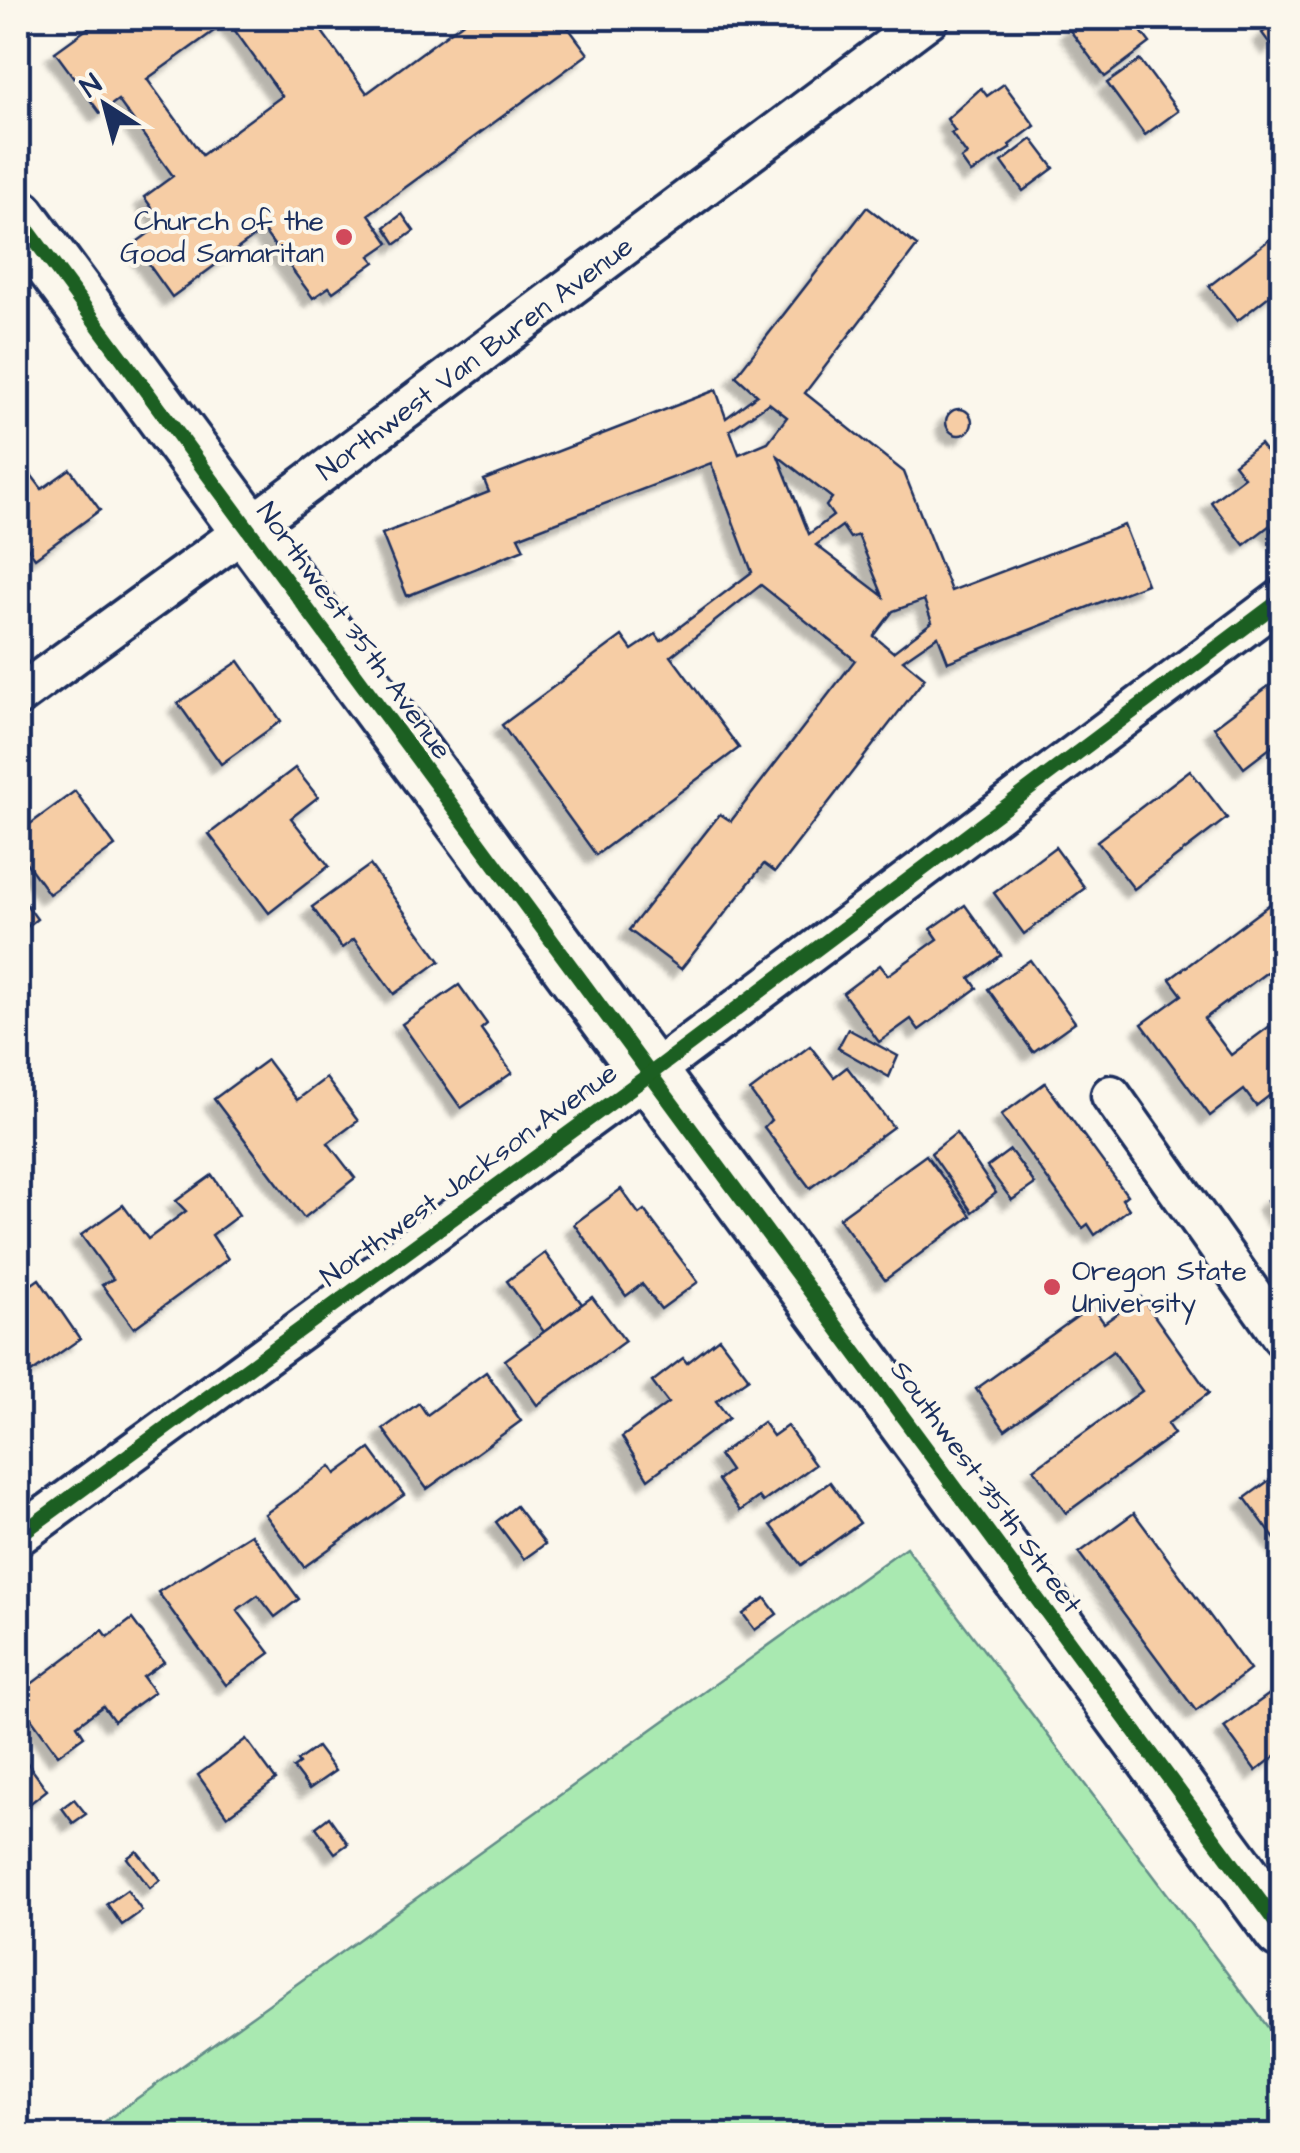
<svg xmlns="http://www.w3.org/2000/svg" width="1300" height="2153" viewBox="0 0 1300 2153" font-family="'Architects Daughter',sans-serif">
<defs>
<filter id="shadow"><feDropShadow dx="-9" dy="9" stdDeviation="2.5" flood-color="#0004"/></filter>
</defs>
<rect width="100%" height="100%" fill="#fbf7ec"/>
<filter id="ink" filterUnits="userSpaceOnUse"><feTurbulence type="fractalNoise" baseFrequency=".01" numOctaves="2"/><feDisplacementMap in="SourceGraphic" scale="20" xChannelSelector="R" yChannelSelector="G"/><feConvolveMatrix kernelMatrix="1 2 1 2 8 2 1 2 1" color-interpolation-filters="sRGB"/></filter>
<g filter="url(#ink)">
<path fill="#a9e9b1" stroke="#628c88" stroke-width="2.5" d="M906 1547 1282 2046V2135H86Z"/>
<g fill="#f6cda5" stroke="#1b2f5e" stroke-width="2.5" fill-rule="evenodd" filter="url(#shadow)">
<path d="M102 18H312L367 93 469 18H561L588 54 369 214 389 243 370 256 375 262 333 292 329 287 313 298 263 230 172 297 134 244 163 223 144 197 173 176 118 100 100 113 55 52ZM228 21 282 96 202 155 147 79Z"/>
<path d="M1083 18H1131L1150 43 1105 77 1069 29Z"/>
<path d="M1276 22 1282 35 1271 45 1262 33Z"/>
<path d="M1140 60 1178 111 1145 135 1107 83Z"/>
<path d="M1004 84 1035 126 1009 145 1011 148 971 173 961 159 967 155 951 133 955 131 947 119 981 88 987 96Z"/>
<path d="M1032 139 1054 168 1023 191 1002 162Z"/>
<path d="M867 207 917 246 805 393 904 472 951 591 1124 525 1147 584 948 662 938 636 903 660 925 678 775 872 764 864 681 969 629 930 720 814 731 821 855 660 761 585 671 656 739 748 596 855 502 725 622 636 632 650 656 634 661 641 752 572 711 463 518 537 524 549 407 596 382 534 489 492 484 480 716 390 726 418 757 395 736 376ZM769 403 787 417 768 442 739 454 730 430ZM778 456 832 498 826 506 833 516 809 534ZM842 526 850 538 858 535 883 596 816 545ZM924 600 932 622 893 652 874 636 893 611Z"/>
<path d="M402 214 414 231 396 244 385 227Z"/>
<path d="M1282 230V286L1237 321 1209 286Z"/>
<circle cx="959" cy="422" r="13"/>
<path d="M1260 444 1269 456 1276 451 1282 460V534L1277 537 1269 526 1244 545 1211 502 1244 477 1234 464Z"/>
<path d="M20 460 42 489 70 469 100 510 35 558 18 534V461Z"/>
<path d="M239 661 281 721 221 764 178 703Z"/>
<path d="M1282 676V739L1244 768 1214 727Z"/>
<path d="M295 768 318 797 291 818 329 866 269 913 209 834Z"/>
<path d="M1190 770 1227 818 1134 889 1097 841Z"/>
<path d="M75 791 115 846 49 894 18 851V833Z"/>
<path d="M1055 847 1085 888 1024 934 994 893Z"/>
<path d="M370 865 440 961 394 994 354 939 342 948 312 907Z"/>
<path d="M18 893 37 919 18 934Z"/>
<path d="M1282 895V961L1204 1019 1231 1055 1282 1017V1086L1256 1106 1244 1090 1210 1116 1142 1024 1182 995 1170 979Z"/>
<path d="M965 905 1001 955 970 978 977 988 919 1030 911 1019 879 1042 843 993 880 965 888 975 938 939 931 929Z"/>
<path d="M1030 960 1075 1022 1033 1052 988 989Z"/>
<path d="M459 985 487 1024 481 1029 512 1073 461 1108 402 1024Z"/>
<path d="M848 1029 898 1056 889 1077 838 1048Z"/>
<path d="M810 1046 834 1077 847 1067 893 1127 810 1188 764 1127 771 1120 750 1091Z"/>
<path d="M267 1060 297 1100 326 1078 358 1121 328 1143 355 1178 304 1218 214 1099Z"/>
<path d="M1045 1083 1127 1195 1122 1199 1129 1209 1095 1235 1088 1224 1083 1228 1001 1115Z"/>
<path d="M956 1133 996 1193 972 1212 931 1153Z"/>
<path d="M1010 1150 1035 1184 1012 1200 987 1167Z"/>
<path d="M926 1155 971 1216 885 1280 839 1218Z"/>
<path d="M212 1175 239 1215 212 1235 228 1259 134 1328 102 1285 113 1279 81 1235 123 1205 148 1239 186 1211 176 1201Z"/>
<path d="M621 1189 639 1214 644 1210 698 1282 661 1309 642 1284 626 1296 574 1224Z"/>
<path d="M1282 1189V1222L1267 1201Z"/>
<path d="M545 1253 582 1304 544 1332 507 1281Z"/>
<path d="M39 1279 80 1339 31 1373 18 1354V1294Z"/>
<path d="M592 1297 625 1341 537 1405 505 1360Z"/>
<path d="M1141 1297 1209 1393 1167 1424 1174 1434 1066 1513 1034 1469 1142 1391 1113 1351 1005 1430 976 1389 1092 1306 1104 1323Z"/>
<path d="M719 1338 749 1378 716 1401 729 1418 648 1479 622 1437 668 1403 652 1382 683 1358 687 1363Z"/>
<path d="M486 1372 521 1421 427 1489 383 1429 419 1403 427 1415Z"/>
<path d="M763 1422 773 1436 787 1426 815 1465 763 1502 759 1497 740 1511 718 1480 730 1471 719 1455Z"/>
<path d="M370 1449 404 1495 304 1567 265 1514 331 1466 336 1474Z"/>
<path d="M1282 1471V1549L1245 1498Z"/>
<path d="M830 1482 860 1523 801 1565 771 1525Z"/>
<path d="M516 1506 545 1544 524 1559 496 1522Z"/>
<path d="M1134 1513 1250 1670 1196 1711 1079 1553Z"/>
<path d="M251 1534 299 1599 275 1617 258 1595 237 1610 270 1653 226 1685 158 1592Z"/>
<path d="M765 1598 777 1614 755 1630 743 1614Z"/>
<path d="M132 1619 164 1662 143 1677 154 1692 114 1721 103 1706 77 1725 84 1736 58 1755 18 1700V1694L103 1630 108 1637Z"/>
<path d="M1282 1685V1751L1256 1771 1224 1727Z"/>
<path d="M246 1739 276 1780 227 1816 198 1775Z"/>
<path d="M317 1747 335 1771 309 1789 293 1768 299 1764 297 1761Z"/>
<path d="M18 1750 47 1790 18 1813Z"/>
<path d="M74 1799 86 1814 73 1823 62 1808Z"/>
<path d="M329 1817 348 1844 335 1853 316 1827Z"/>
<path d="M137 1851 160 1880 150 1888 127 1858Z"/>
<path d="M127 1890 142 1911 122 1925 107 1904Z"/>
</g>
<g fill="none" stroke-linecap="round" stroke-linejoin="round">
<defs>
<g id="street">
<path id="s1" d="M18 696 248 528 929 18"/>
<path d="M1111 1095 1282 1337"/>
<path d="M18 1536 650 1074 1282 599"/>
</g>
<path id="secondary" d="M18 217 1282 1931"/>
</defs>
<use href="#street" stroke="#1b2f5e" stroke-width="45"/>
<use href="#secondary" stroke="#1b2f5e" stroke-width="62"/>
<use href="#street" stroke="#fbf7ec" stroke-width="38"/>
<use href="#secondary" stroke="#fbf7ec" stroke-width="55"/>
<defs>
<g id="cycleway">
<path d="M18 217 1282 1931"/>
<path d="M18 1536 650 1074 1282 599"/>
</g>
</defs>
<use href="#cycleway" stroke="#fbf7ec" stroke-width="21"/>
<use href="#cycleway" stroke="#1b5e20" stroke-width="15"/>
</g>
</g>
<g fill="#d1495b" stroke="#fbf7ec" stroke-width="4">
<circle cx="344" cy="237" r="10"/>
<circle cx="1052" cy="1287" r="10"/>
</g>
<g text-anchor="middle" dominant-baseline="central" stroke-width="8" stroke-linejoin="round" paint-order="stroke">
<g font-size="28" fill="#1b2f5e" stroke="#fbf7ec" text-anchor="end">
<text x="324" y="221">Church of the<tspan x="324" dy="32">Good Samaritan</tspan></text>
<text x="1072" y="1271" text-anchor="start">Oregon State<tspan x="1072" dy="32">University</tspan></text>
</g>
<g font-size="28" fill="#1b2f5e" stroke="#fbf7ec">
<text stroke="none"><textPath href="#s1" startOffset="568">Northwest Van Buren Avenue</textPath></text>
<text transform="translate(354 631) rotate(54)">Northwest 35th Avenue</text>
<text transform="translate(469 1175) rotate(-36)">Northwest Jackson Avenue</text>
<text transform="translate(986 1487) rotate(54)">Southwest 35th Street</text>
</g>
</g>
<rect width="1300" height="2153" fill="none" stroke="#fbf7ec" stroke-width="60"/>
<rect x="30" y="30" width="1240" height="2093" fill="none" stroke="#1b2f5e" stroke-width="4" filter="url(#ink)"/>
<g transform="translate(105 105) rotate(324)" stroke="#fbf7ec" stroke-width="8" paint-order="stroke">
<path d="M0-8L18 38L0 25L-18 38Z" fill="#1b2f5e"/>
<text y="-15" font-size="28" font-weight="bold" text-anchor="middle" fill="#1b2f5e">N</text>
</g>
</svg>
